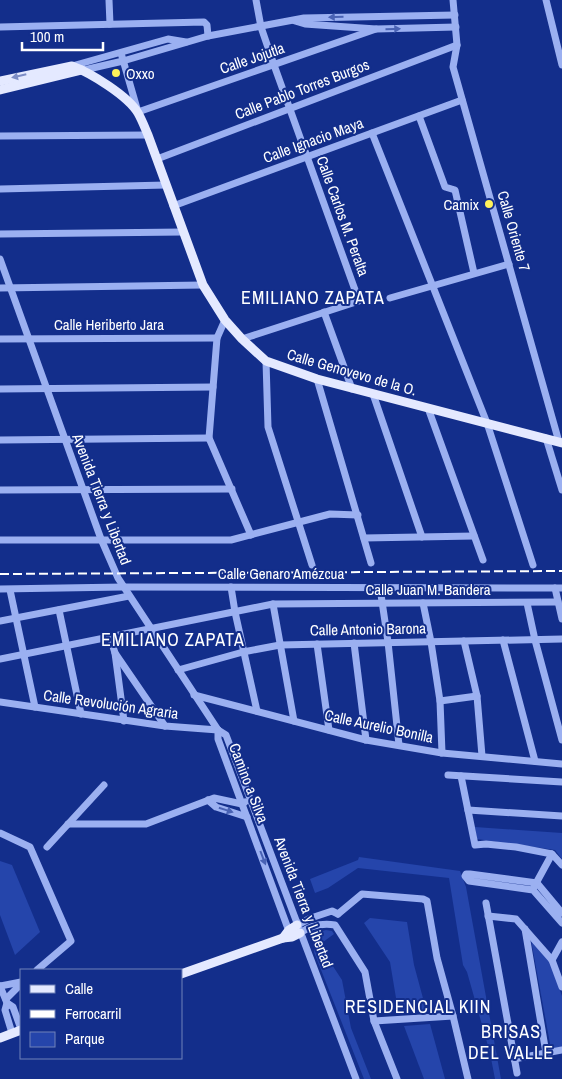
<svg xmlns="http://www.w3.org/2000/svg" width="562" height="1079" viewBox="0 0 562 1079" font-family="'Archivo Narrow',sans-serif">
<rect width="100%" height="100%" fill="#132e8b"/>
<g fill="#2545ab">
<path d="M475 827 562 833V859L555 850 477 839Z"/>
<path d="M359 857 460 871 466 887 501 1079H495L490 1053 467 972 463 965 449 878 358 868 328 888 315 893 310 879 358 860Z"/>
<path d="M0 861 12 865 40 932 15 955 0 915Z"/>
<path d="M370 918 407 922 414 965 427 1013 398 1010 390 962 364 923Z"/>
<path d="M326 930 332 931 334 934 319 945 342 980 351 1028 371 1079H364L314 952 319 932Z"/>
<path d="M531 940 549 960 562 996V1047L551 1049Z"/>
<path d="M430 1024 445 1079H424L404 1026Z"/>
</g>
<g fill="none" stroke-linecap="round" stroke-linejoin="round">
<g stroke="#9bb0f1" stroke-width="7">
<path d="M109 0 110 24"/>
<path d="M453 0 457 45 453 67 559 442"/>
<path d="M546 0 562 65"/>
<path d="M295 21 305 24 376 29 456 27"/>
<path d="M0 27 204 22 207 25 208 36"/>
<path d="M121 53 138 112 376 29"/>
<path d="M72 66 168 39 186 42"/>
<path d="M84 70 123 61 208 36 304 18 455 15"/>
<path d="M419 116 445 187 455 190 474 273"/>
<path d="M372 133 487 423 533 565"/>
<path d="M0 136 148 135"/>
<path d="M157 159 457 45"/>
<path d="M0 189 166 185"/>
<path d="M173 206 462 100"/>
<path d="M0 234 183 232"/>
<path d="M0 259 101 539 118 578 218 730 226 735 356 1079"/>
<path d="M0 288 203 285"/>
<path d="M390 298 509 264"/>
<path d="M324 312 352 389"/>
<path d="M225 320 217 338 209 438 251 535"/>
<path d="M0 339 217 338"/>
<path d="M242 339 359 301 274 65 261 27 256 0"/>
<path d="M266 361 268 427 312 565"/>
<path d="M317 379 371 563"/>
<path d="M0 389 213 387"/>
<path d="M373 394 422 537"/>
<path d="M428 408 483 560"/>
<path d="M546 438 562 490"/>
<path d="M0 440 209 438"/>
<path d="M0 490 232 489"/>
<path d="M364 538 474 536"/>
<path d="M0 540H231L330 514 358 515"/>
<path d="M231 587 235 612 257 711"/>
<path d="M380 588 388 642 399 745"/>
<path d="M555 588 562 619"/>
<path d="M0 589 123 587 562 588"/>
<path d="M10 590 35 707"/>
<path d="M423 603 431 642 440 701 442 753"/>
<path d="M527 603 535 640 562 740"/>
<path d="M273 604 294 721"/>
<path d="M59 610 81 714"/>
<path d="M0 621 129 596"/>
<path d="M110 637 115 653 124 721"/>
<path d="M503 640 535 761"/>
<path d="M464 641 477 696 482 756"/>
<path d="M354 643 366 740"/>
<path d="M317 644 329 730"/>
<path d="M115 653 165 726"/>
<path d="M0 659 273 604 558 602"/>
<path d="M178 670 243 652 280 645 562 639"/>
<path d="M194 695 366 740 442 753 562 764"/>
<path d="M440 701 477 696"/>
<path d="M0 702 165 726 218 730"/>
<path d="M218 730V739L290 934"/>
<path d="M448 775 562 782"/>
<path d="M461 776 475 845 486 844 516 847 552 854 562 865"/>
<path d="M208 800 216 807 247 817"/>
<path d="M468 810 562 816"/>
<path d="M68 824H146L214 798 242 804 245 802"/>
<path d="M0 833 30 847 71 941 37 970"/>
<path d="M47 847 104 785"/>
<path d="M534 887 552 854"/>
<path d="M486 903 517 1073"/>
<path d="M562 913 537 883 470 874H466L465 876 469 881 533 890 562 923"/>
<path d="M338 914 362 894 423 899 427 901 437 958 453 1016 468 1079"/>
<path d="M488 916 516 919 552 960 562 987"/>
<path d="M297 925 311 918 332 911 338 914"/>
<path d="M525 929 546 1053"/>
<path d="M300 933C310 926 323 923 335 925L365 972 374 1021 397 1079"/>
<path d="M552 960 562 942"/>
<path d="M0 986 7 1003 5 1010 12 1033"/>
<path d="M0 986 21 982"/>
<path d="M6 999 21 984"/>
<path d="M7 1003 13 1007 21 1029"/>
<path d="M374 1021 453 1016"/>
<path d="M514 1059 562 1050"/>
</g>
<g stroke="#e4e9ff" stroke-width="9">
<path d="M0 81 72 66C91 73 128 96 138 113 142 120 145 128 148 135L203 285 225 320 242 339 266 361 317 379 562 443"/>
<path d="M0 90 82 70"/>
<path d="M283 938 289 930 297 925"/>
<path d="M181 974 283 938 292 937 300 933"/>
<path d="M0 1038 21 1030"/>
</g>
<path stroke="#fff" stroke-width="2" stroke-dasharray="9 4" stroke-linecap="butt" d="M0 574 562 571"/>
</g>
<defs><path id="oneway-solid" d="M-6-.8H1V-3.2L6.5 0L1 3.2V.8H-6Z" transform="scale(1.25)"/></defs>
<g fill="#4962b4">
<use href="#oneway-solid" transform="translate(336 17) rotate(179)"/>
<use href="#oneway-solid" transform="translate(393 29) rotate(-1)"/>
<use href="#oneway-solid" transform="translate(226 810) rotate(18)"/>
<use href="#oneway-solid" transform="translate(263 858) rotate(69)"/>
</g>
<use fill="#7c8cc5" href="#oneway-solid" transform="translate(19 76) rotate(167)"/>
<g fill="#fff25a" stroke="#132e8b" stroke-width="2">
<circle cx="116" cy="73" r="5"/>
<circle cx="489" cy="204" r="5"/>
</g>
<g text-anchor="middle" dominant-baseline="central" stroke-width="4" stroke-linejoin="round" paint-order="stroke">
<g font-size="15" fill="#fff" stroke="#132e8b">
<text transform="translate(252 58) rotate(-19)">Calle Jojutla</text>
<text transform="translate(302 89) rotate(-21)">Calle Pablo Torres Burgos</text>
<text transform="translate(313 140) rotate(-20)">Calle Ignacio Maya</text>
<text transform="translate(343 216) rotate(70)">Calle Carlos M. Peralta</text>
<text transform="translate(514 231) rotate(74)">Calle Oriente 7</text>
<text x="109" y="324">Calle Heriberto Jara</text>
<text transform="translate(352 372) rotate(16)">Calle Genovevo de la O.</text>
<text transform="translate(102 499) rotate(69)">Avenida Tierra y Libertad</text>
<text x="281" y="573">Calle Genaro Amézcua</text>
<text x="428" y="589">Calle Juan M. Bandera</text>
<text transform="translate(368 629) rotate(-1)">Calle Antonio Barona</text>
<text transform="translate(111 704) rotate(8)">Calle Revolución Agraria</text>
<text transform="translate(379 726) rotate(12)">Calle Aurelio Bonilla</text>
<text transform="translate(249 783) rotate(69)">Camino a Silva</text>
<text transform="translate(304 902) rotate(69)">Avenida Tierra y Libertad</text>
</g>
<g font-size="15" fill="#fff" stroke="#132e8b" text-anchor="start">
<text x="126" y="73">Oxxo</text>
<text x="479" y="204" text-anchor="end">Camix</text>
</g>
<g font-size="18" letter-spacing="1" fill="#fff" stroke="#132e8b">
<text x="313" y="297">EMILIANO ZAPATA</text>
<text x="173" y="639">EMILIANO ZAPATA</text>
<text x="418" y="1006">RESIDENCIAL KIIN</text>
<text x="511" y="1031">BRISAS<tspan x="511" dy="21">DEL VALLE</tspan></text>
</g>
</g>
<rect x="20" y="969" width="162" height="90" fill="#132e8b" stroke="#7182b9"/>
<rect x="30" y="985" width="25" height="8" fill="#e4e9ff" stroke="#7182b9"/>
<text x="65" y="994" font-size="15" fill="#ffffff">Calle</text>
<rect x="30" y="1010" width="25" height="8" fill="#ffffff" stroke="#7182b9"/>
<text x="65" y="1019" font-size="15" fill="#ffffff">Ferrocarril</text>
<rect x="30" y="1032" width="25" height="15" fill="#2545ab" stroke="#7182b9"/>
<text x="65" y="1044" font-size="15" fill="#ffffff">Parque</text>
<path d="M22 42v8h81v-8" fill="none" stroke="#ffffff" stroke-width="2.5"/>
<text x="30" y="42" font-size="15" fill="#ffffff" stroke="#132e8b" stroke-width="4" paint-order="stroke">100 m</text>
</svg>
